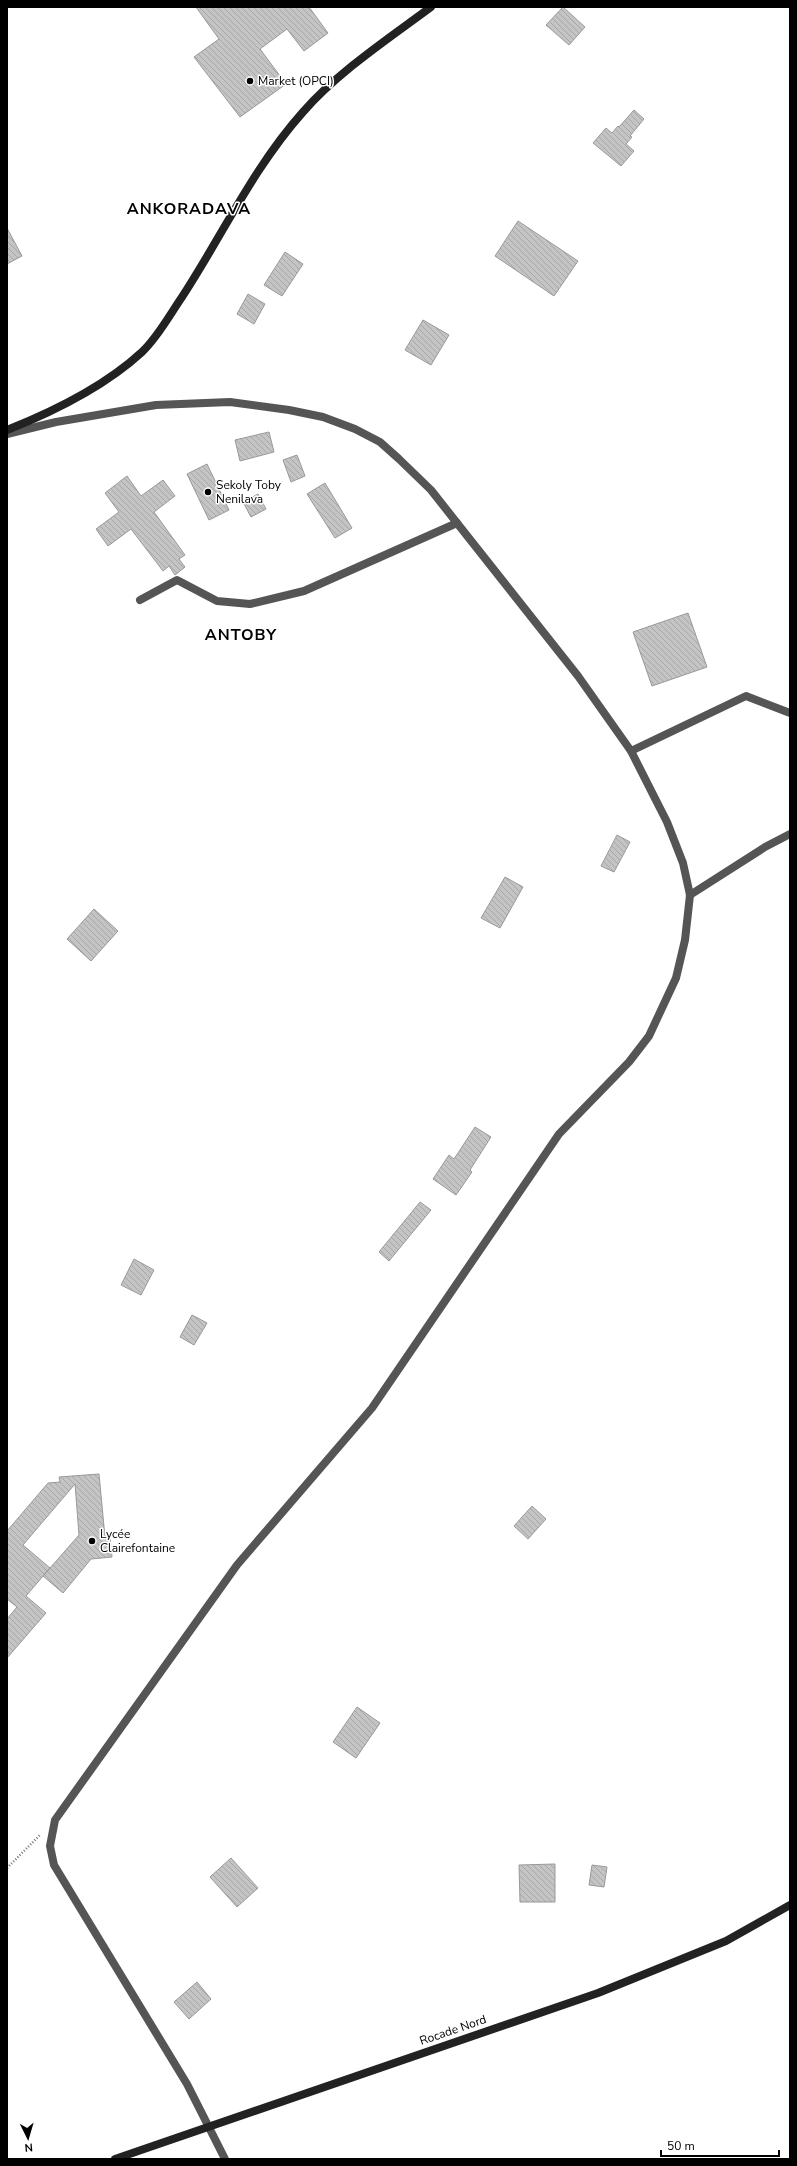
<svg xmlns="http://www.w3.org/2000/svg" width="797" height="2166" viewBox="0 0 797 2166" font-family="'Nunito Sans',sans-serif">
<defs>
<pattern id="building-back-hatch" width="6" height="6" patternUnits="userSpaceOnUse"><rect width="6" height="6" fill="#c4c4c4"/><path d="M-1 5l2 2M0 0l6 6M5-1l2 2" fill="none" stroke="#a7a7a7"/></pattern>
</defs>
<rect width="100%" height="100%" fill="#fff"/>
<g fill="url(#building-back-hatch)" stroke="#999">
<path d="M196 7H309L328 33 304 51 287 29 260 49 286 84 240 117 194 57 219 39Z"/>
<path d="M563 7 585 27 569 45 546 25Z"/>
<path d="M634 110 644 119 630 136 632 137 626 144 634 151 621 166 593 143 606 128 612 133 618 126 619 127Z"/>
<path d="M518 221 578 261 554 296 495 256Z"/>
<path d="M7 228 22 256 7 264Z"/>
<path d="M285 252 303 264 282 296 264 285Z"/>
<path d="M248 294 265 304 254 324 237 314Z"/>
<path d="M423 320 449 335 431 365 405 350Z"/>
<path d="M269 432 274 452 240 461 235 440Z"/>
<path d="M297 455 305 476 291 482 283 460Z"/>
<path d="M207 464 229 510 209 520 187 474Z"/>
<path d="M127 476 141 496 163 480 175 496 154 512 185 555 179 559 185 567 175 575 169 566 163 571 131 529 108 546 96 529 119 512 105 493Z"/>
<path d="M325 483 352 528 335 538 307 494Z"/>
<path d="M258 494 266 509 251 517 243 502Z"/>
<path d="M688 613 707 667 652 686 633 632Z"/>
<path d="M617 835 630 842 614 872 601 866Z"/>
<path d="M505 877 523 887 500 928 481 918Z"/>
<path d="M94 909 118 931 91 961 67 939Z"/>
<path d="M475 1127 491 1137 470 1170 472 1172 456 1195 433 1179 449 1155 454 1159Z"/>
<path d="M420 1202 431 1210 389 1261 379 1252Z"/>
<path d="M134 1259 154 1270 141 1295 121 1285Z"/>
<path d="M192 1315 207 1323 194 1345 180 1337Z"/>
<path d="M99 1474 105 1537H110L112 1557 91 1559 63 1593 43 1576 79 1535 75 1484 23 1545 50 1568 26 1596 46 1613 7 1658V1619L17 1607 7 1599V1531L48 1483 60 1482 59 1477Z"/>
<path d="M532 1506 546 1519 528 1539 514 1526Z"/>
<path d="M357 1707 380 1723 356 1758 333 1742Z"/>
<path d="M231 1858 258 1888 237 1907 210 1877Z"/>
<path d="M555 1864V1902H520L519 1865Z"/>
<path d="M592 1865 607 1867 604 1887 589 1885Z"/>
<path d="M197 1982 211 1999 189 2019 174 2002Z"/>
</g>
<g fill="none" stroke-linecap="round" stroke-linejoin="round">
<path stroke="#777" stroke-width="2.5" stroke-dasharray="1 2" stroke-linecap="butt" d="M7 1868 40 1835"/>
<g stroke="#555" stroke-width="8">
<path d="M7 434 56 422 156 405 230 402 289 410 323 417 355 429 380 442 399 459 431 490 457 523 578 676 631 751 667 822 683 863 690 895 685 940 676 978 649 1036 629 1062 559 1134 372 1408 237 1565 55 1820 50 1846 54 1865 187 2084 225 2159"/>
<path d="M140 600 177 580 217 601 250 604 304 591 457 523"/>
<path d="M631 751 746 696 790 713"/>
<path d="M690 895 765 847 790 834"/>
</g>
<g stroke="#222" stroke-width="8">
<path d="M7 430C55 411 104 387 142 352 158 337 169 316 182 297 222 236 253 168 303 112 338 72 388 39 431 7"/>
<path d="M115 2159 598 1993 726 1941 790 1905"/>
</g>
</g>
<g fill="#000" stroke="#fff" stroke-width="1.5">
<circle cx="250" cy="81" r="4"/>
<circle cx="208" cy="492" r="4"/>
<circle cx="92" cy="1541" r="4"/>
</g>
<g text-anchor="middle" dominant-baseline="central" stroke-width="3" stroke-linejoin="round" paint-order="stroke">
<g font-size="12" fill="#000" stroke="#fff" text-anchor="start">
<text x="258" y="81">Market (OPCI)</text>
<text x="216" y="485">Sekoly Toby<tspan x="216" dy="14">Nenilava</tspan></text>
<text x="100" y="1534">Lycée<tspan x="100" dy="14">Clairefontaine</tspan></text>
</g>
<g font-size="12" fill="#000" stroke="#fff">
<text transform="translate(453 2030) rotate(-19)">Rocade Nord</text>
</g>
<g font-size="16" font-weight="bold" letter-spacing="1" fill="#000" stroke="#fff">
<text x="189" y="209">ANKORADAVA</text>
<text x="241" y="635">ANTOBY</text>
</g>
</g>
<rect width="797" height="2166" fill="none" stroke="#000000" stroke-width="16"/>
<g transform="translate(28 2138) rotate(175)" stroke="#ffffff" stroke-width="3" paint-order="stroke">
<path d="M0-3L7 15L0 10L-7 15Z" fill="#000000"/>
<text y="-6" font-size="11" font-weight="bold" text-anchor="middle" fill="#000000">N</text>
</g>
<path d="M661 2150v6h118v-6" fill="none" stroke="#000000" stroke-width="2"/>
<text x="667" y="2150" font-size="12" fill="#000000" stroke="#ffffff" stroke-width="3" paint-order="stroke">50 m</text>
</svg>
